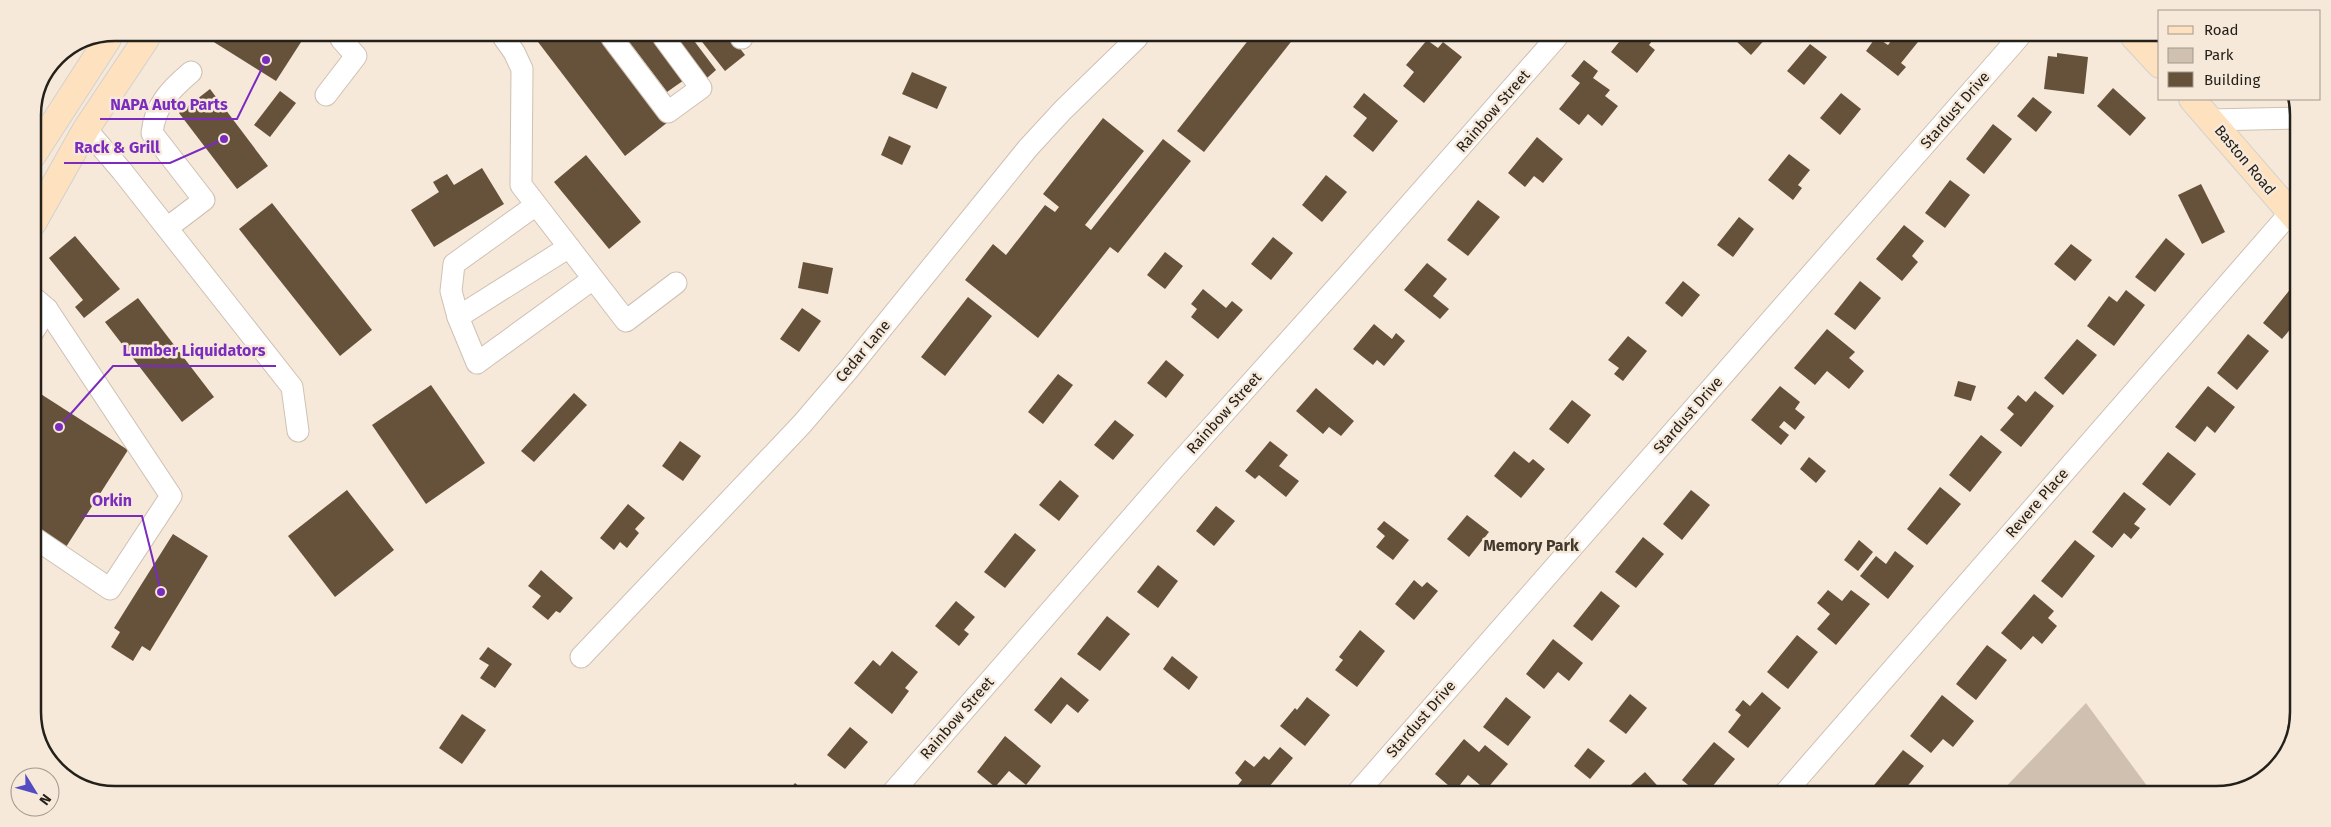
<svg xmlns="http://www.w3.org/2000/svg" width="2331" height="827" viewBox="0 0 2331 827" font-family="'Fira Sans',sans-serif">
<rect width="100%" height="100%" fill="#f6e9da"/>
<path fill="#cfc0af" d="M2086 703 2153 794H1999Z"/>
<g fill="#66523a">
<path d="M1623 37H1655L1649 45 1655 50 1637 73 1611 52Z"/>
<path d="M1735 37H1767L1751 55 1734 39Z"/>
<path d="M1876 37 1888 45 1894 37H1922L1901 63 1906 67 1898 76 1866 51Z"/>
<path d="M535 38H606L668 122 625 156Z"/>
<path d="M626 38H657L687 78 667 92Z"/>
<path d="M676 38H692L716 70 707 78Z"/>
<path d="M699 38H732L745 55 725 71Z"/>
<path d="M1250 38H1294L1204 152 1177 131Z"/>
<path d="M209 39H303L276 81Z"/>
<path d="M1427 40 1438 48 1443 42 1462 57 1424 103 1403 86 1414 72 1406 65Z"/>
<path d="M1810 44 1827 57 1804 85 1787 71Z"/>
<path d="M2057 53 2088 57 2084 94 2044 89 2048 56 2057 57Z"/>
<path d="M1584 60 1598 71 1593 78 1610 90 1605 96 1618 106 1602 126 1588 114 1579 125 1559 109 1580 83 1571 76Z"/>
<path d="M912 72 947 87 937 109 902 94Z"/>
<path d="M2113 88 2146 118 2130 136 2097 106Z"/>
<path d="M210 89 268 166 237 189 179 113Z"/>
<path d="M280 91 296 103 270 137 254 125Z"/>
<path d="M1364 93 1398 121 1373 152 1353 136 1367 118 1353 107Z"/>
<path d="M1841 93 1861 109 1840 135 1820 118Z"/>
<path d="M2033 97 2052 112 2036 132 2017 116Z"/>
<path d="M1103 118 1144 151 1085 225 1091 230 1163 139 1191 161 1118 253 1110 247 1038 338 965 280 993 244 1006 255 1045 205 1055 212 1059 207 1043 194Z"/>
<path d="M1993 124 2012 139 1984 174 1966 159Z"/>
<path d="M889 136 911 146 902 165 881 155Z"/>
<path d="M1537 137 1563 159 1543 183 1534 176 1525 187 1508 173Z"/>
<path d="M1789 154 1810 170 1798 185 1802 188 1793 200 1768 180Z"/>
<path d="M586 155 641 222 609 249 554 182Z"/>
<path d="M482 168 504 204 434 247 411 210 439 192 433 182 447 174 454 185Z"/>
<path d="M1326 175 1347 192 1322 222 1302 205Z"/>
<path d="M1950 180 1970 195 1945 228 1925 213Z"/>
<path d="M2201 184 2225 232 2202 244 2178 195Z"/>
<path d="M1478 200 1500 217 1468 256 1447 240Z"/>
<path d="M272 203 372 330 340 356 239 229Z"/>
<path d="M1739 217 1754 229 1733 257 1717 245Z"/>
<path d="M1904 225 1924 241 1912 256 1918 262 1902 281 1876 259Z"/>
<path d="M75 236 120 289 84 318 75 307 83 300 49 258Z"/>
<path d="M1273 237 1293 253 1271 280 1251 264Z"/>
<path d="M2166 238 2185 254 2155 292 2135 277Z"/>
<path d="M2071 244 2092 260 2075 281 2054 264Z"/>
<path d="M1165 252 1183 266 1165 289 1147 275Z"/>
<path d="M803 262 833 268 828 294 798 288Z"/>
<path d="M1427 263 1447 279 1433 296 1449 309 1440 319 1404 290Z"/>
<path d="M1683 281 1700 295 1682 317 1665 303Z"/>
<path d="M1860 281 1881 298 1855 330 1834 314Z"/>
<path d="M2296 282 2297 329 2293 326 2282 339 2263 323Z"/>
<path d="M1203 289 1226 308 1232 301 1243 310 1218 339 1191 317 1197 309 1191 304Z"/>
<path d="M2126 290 2145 305 2114 346 2087 326 2109 296 2117 302Z"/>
<path d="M968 297 992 316 945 376 921 357Z"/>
<path d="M138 298 214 397 182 422 105 322Z"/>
<path d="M802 308 821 321 799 352 780 339Z"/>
<path d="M1374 324 1392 339 1396 333 1405 341 1384 366 1377 360 1373 365 1353 349Z"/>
<path d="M1827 329 1855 352 1849 358 1864 371 1849 389 1827 371 1815 385 1794 368Z"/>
<path d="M2248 334 2269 351 2237 390 2217 373Z"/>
<path d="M1628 336 1647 351 1623 381 1614 374 1619 368 1608 360Z"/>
<path d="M2077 339 2097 355 2063 395 2044 378Z"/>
<path d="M1166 360 1184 375 1166 398 1147 383Z"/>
<path d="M1058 374 1073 385 1043 424 1028 412Z"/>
<path d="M1958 381 1976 386 1971 401 1954 396Z"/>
<path d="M431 385 485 463 426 504 372 425Z"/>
<path d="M1780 386 1800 402 1795 409 1805 417 1795 430 1784 421 1779 427 1789 435 1781 445 1751 420Z"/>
<path d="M2208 386 2235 407 2215 433 2207 426 2195 442 2175 427Z"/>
<path d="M1316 388 1354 421 1341 436 1329 427 1323 434 1296 411Z"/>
<path d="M33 389 128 450 66 547 33 526Z"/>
<path d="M2035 391 2054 406 2021 447 2000 430 2014 414 2007 408 2018 395 2026 402Z"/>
<path d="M574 393 587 405 534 462 521 451Z"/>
<path d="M1572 400 1591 415 1568 444 1549 429Z"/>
<path d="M1115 420 1134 435 1113 460 1094 445Z"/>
<path d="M1981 435 2002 452 1970 492 1949 475Z"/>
<path d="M680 441 701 456 683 481 662 466Z"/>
<path d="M1270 441 1288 455 1279 466 1299 481 1286 497 1259 475 1255 479 1245 471Z"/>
<path d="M1514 451 1529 463 1533 459 1545 469 1521 498 1494 476Z"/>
<path d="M2168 452 2196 474 2170 506 2142 484Z"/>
<path d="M1809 457 1826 471 1816 483 1800 469Z"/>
<path d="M1060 480 1079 496 1059 521 1039 505Z"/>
<path d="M1940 487 1961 504 1927 545 1907 529Z"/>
<path d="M347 490 394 550 335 597 288 536Z"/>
<path d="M1691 490 1710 505 1682 540 1663 524Z"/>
<path d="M2124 492 2146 509 2134 524 2140 528 2131 539 2124 533 2112 548 2092 532Z"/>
<path d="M628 504 645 518 635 529 639 533 627 548 620 542 614 550 600 538Z"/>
<path d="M1216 506 1235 521 1214 546 1196 531Z"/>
<path d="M1467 515 1489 532 1469 557 1447 539Z"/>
<path d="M1384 521 1409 540 1393 560 1376 547 1385 536 1377 529Z"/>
<path d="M1015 533 1036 550 1005 588 984 572Z"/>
<path d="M173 534 208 556 150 651 142 646 133 661 111 647 120 632 114 628Z"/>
<path d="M1643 537 1664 554 1636 588 1615 572Z"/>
<path d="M1859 540 1873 552 1858 571 1844 560Z"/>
<path d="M2075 540 2095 556 2062 598 2041 581Z"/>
<path d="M1895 551 1914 566 1888 599 1860 576 1876 556 1886 564Z"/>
<path d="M1158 565 1178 581 1158 608 1137 592Z"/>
<path d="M541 570 573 598 560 613 556 611 548 620 532 607 541 596 528 586Z"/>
<path d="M1414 580 1422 587 1427 582 1438 591 1414 620 1395 604Z"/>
<path d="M1828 590 1842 601 1851 590 1870 604 1836 645 1817 629 1830 614 1817 603Z"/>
<path d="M1601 591 1620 606 1592 641 1573 626Z"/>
<path d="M2034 594 2054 611 2048 618 2057 626 2042 644 2033 636 2021 650 2001 633Z"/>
<path d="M956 601 975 617 964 630 969 634 959 646 935 626Z"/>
<path d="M1107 616 1130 634 1100 671 1077 654Z"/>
<path d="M1360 630 1385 651 1357 687 1335 670 1343 660 1339 657Z"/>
<path d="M1797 635 1818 652 1788 689 1767 672Z"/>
<path d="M1553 639 1583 663 1569 681 1558 672 1544 689 1526 674Z"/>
<path d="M1987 645 2007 660 1976 700 1956 684Z"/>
<path d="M488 647 512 664 495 688 480 678 489 665 479 659Z"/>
<path d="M892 651 918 672 905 688 909 691 892 714 854 683 873 660 880 666Z"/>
<path d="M1172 656 1198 677 1189 690 1163 669Z"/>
<path d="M1061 677 1089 700 1078 713 1067 704 1051 724 1034 710Z"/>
<path d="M1762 692 1781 708 1748 748 1728 732 1741 715 1735 710 1743 700 1750 706Z"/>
<path d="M1630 694 1647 708 1626 734 1609 721Z"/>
<path d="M1942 695 1974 721 1953 747 1943 739 1931 753 1910 736Z"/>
<path d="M1307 697 1330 715 1305 746 1280 726 1295 708 1297 710Z"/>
<path d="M1506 697 1531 717 1508 746 1483 727Z"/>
<path d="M462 714 486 730 462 764 439 748Z"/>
<path d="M850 727 868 742 845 769 827 755Z"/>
<path d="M1005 736 1041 766 1026 785 1009 771 995 787 977 772Z"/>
<path d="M1464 739 1479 752 1485 745 1508 764 1486 790 1468 775 1455 791 1435 774Z"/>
<path d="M1714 742 1735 759 1707 793H1698L1682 780Z"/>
<path d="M1280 747 1293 758 1264 793H1235L1233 791 1242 780 1235 773 1245 760 1254 767 1264 756 1269 760Z"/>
<path d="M1588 748 1605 761 1590 779 1574 766Z"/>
<path d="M1903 750 1924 766 1901 794H1877L1871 789Z"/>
<path d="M1645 772 1664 793H1622Z"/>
<path d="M795 783 805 792H788Z"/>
<path d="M1427 785 1437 793H1421Z"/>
</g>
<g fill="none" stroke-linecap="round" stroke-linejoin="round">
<defs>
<g id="minor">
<path d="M504 38 514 52 522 69 521 185 626 321 676 283"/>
<path d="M612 38 668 112 701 88 664 38"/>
<path d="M741 38H742"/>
<path d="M326 95 356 56 341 39"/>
<path d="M2211 120 2298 118"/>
<path d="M86 129 122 171 292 387 298 431"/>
<path d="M536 205 454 264 451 291 458 317 569 247"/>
<path d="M167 228 204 200 152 133C155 105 170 90 191 72"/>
<path d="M33 297 47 309 171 496 110 589 33 537"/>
<path d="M458 317 477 363 593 279"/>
<path d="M33 332 47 309"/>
<path d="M581 657 802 424 849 369 1028 148 1063 110 1137 38"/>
<path d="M893 792 1173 470 1346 277 1557 37"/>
<path d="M1357 793 2019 37"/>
<path d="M1784 794 2290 213"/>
</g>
<g id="major">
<path d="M2134 37 2160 65"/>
<path d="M2192 99 2298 221"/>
<path d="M33 155 108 39"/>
<path d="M33 223 86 129 146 39"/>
</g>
</defs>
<use href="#minor" stroke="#cec1b3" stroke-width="23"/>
<use href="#major" stroke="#d3d2d1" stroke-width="28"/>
<use href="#minor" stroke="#fff" stroke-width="21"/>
<use href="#major" stroke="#fee1be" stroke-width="26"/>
</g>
<g text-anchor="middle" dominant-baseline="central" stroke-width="5" stroke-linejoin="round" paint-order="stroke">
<g font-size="15" fill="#24201a" stroke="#f6e9da">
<text transform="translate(1955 110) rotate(-49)">Stardust Drive</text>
<text transform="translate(1493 111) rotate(-49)">Rainbow Street</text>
<text transform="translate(2245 160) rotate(50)">Baston Road</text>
<text transform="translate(863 351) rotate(-50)">Cedar Lane</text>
<text transform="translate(1224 413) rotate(-48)">Rainbow Street</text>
<text transform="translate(1688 415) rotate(-49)">Stardust Drive</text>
<text transform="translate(2037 503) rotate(-49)">Revere Place</text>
<text transform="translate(957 718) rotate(-49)">Rainbow Street</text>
<text transform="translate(1421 719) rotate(-49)">Stardust Drive</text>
</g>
<g font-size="16" font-weight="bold" fill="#43392d" stroke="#f6e9da">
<text x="1531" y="545">Memory Park</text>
</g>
</g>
<path d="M0 0H2331V827H0ZM115 41H2216A74 74 0 0 1 2290 115V712A74 74 0 0 1 2216 786H115A74 74 0 0 1 41 712V115A74 74 0 0 1 115 41Z" fill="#f6e9da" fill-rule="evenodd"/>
<path fill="none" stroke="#24201a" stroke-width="2.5" d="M115 41H2216A74 74 0 0 1 2290 115V712A74 74 0 0 1 2216 786H115A74 74 0 0 1 41 712V115A74 74 0 0 1 115 41Z"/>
<path fill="none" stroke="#7b2cbf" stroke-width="2" d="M266 60L237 119H100M224 139L170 163H64M59 427L113 366H276M161 592L142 516H82"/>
<g fill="#7b2cbf" stroke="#f6e9da" stroke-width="2">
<circle cx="266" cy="60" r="5"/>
<circle cx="224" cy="139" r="5"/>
<circle cx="59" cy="427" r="5"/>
<circle cx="161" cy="592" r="5"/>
</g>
<g font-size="16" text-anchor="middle" font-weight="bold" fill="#7b2cbf" stroke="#f6e9da" stroke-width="5" stroke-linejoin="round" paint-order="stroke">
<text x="169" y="110">NAPA Auto Parts</text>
<text x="117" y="153">Rack &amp; Grill</text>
<text x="194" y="356">Lumber Liquidators</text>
<text x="112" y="506">Orkin</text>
</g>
<rect x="2158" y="10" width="162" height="90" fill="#f6e9da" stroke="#a2998d"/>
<rect x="2168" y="26" width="25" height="8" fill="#fee1be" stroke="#a2998d"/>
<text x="2204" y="35" font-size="15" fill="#24201a">Road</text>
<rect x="2168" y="48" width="25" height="15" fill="#cfc0af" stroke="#a2998d"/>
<text x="2204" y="60" font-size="15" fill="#24201a">Park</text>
<rect x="2168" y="72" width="25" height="15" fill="#66523a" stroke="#a2998d"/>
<text x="2204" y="85" font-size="15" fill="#24201a">Building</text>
<g transform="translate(35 792) rotate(127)"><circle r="24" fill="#f6e9da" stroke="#a2998d"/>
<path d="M0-4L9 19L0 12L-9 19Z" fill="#544bc2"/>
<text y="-8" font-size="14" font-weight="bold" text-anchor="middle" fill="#24201a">N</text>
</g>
</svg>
